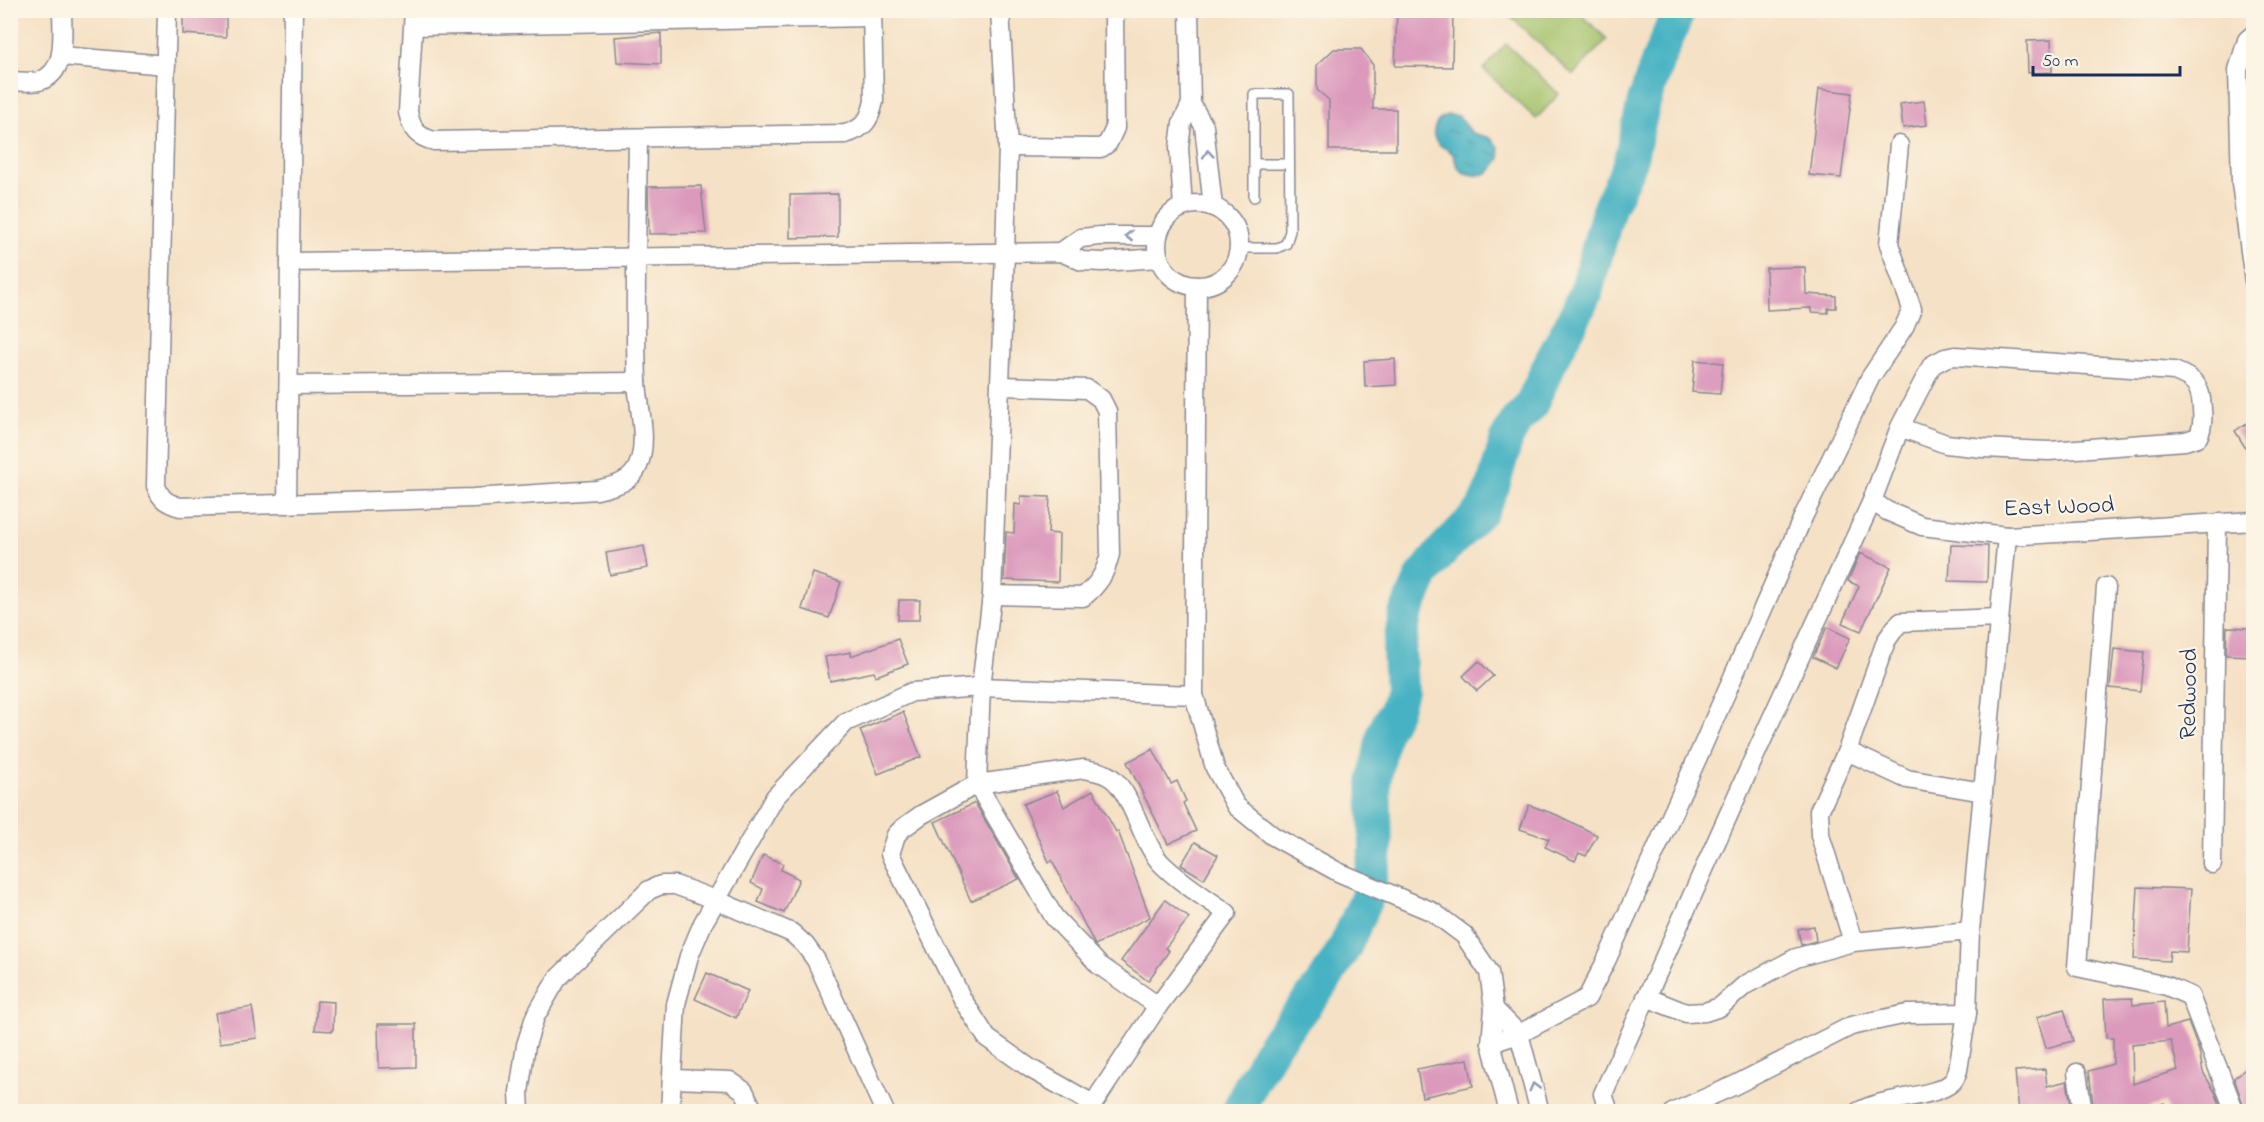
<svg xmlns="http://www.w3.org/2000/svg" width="2264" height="1122" viewBox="0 0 2264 1122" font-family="'Indie Flower',sans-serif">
<defs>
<pattern id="water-ripples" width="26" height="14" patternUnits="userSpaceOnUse" patternTransform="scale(1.5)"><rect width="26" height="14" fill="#46b2c3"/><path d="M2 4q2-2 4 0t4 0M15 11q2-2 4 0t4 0" fill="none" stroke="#3a91a2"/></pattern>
</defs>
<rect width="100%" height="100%" fill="#fcf5e5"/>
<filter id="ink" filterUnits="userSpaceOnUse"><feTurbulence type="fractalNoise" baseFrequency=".0167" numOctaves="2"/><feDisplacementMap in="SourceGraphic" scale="12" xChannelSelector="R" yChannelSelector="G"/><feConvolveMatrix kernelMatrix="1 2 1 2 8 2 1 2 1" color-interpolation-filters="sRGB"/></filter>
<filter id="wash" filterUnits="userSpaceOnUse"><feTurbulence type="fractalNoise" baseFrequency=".008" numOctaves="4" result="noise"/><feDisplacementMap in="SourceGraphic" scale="24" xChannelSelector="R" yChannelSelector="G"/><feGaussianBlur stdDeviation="1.35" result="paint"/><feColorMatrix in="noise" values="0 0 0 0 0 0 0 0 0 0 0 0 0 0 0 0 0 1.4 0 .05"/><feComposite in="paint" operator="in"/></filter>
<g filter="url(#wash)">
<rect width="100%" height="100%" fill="#f5e1c5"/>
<g fill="#a2c169" stroke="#5e7864" stroke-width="1.5">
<path d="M1515 11H1577L1607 39 1573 75 1510 16Z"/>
<path d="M1506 44 1559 94 1536 119 1483 69Z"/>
</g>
<path fill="url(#water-ripples)" stroke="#307090" stroke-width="1.5" d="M1447 115 1459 116 1472 133 1490 138 1499 147 1500 158C1497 162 1495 167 1491 170 1483 178 1463 176 1457 166 1455 162 1455 156 1452 153 1449 149 1443 148 1440 145 1428 135 1435 120 1447 115Z"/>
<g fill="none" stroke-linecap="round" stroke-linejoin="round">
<path stroke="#46b2c3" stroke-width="34" d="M1238 1112 1252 1082 1274 1044 1325 980 1345 947 1367 897 1376 850 1374 782 1384 732 1395 711 1401 691 1399 650 1405 615 1423 575 1443 550 1482 510 1493 486 1507 438 1517 420 1530 407 1551 361 1572 322 1586 292 1609 208 1629 165 1644 102 1658 60 1679 10"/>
</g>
<g id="blocks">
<g fill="#db99bc" fill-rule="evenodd">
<path d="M183 10H226V37L183 34Z"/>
<path d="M1397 10H1453L1452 67 1395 66Z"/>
<path d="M661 33V64L617 62 615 37Z"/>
<path d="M2051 40 2052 72 2028 73 2027 41Z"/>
<path d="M1334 49H1361L1373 65V109H1396V150H1329V100L1317 90V65Z"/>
<path d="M1819 89 1852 93 1841 178 1809 175Z"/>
<path d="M1924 101 1927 125 1903 128 1900 104Z"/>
<path d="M701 186 706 233 649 234 648 187Z"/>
<path d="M838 194V237L790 238V195Z"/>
<path d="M1805 267 1806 294 1836 296V308H1828V313L1811 312V308L1767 310 1766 268Z"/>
<path d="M1395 359 1396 385 1365 387 1364 361Z"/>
<path d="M1695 360 1723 363 1720 394 1692 392Z"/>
<path d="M2253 419V460L2235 431Z"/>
<path d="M1021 496 1050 497 1048 533 1059 534 1058 582 1004 580 1006 532 1014 533 1015 504 1021 505Z"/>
<path d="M1951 545 1988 546 1987 582 1949 581Z"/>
<path d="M644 546 648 568 610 575 606 553Z"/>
<path d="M1860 553 1891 567 1861 631 1842 623 1859 586 1848 581Z"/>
<path d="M813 573 841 582 829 618 802 609Z"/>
<path d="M899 600H920L919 620H898Z"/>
<path d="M1827 627 1850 638 1836 668 1813 657Z"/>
<path d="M2227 627 2253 628V656L2226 655Z"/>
<path d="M898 639 908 664 876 676 874 672 830 681 825 657 851 652V656Z"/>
<path d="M2114 649 2144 652 2140 691 2110 688Z"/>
<path d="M1479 661 1493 676 1477 691 1463 676Z"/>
<path d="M903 712 921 757 878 774 860 730Z"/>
<path d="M1153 749 1171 784 1177 781 1186 801 1183 803 1196 831 1168 844 1127 762Z"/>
<path d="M1093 790 1116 832 1118 831 1150 917 1095 945 1052 860 1049 862 1023 804 1057 791 1064 807Z"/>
<path d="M975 803 1019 879 971 901 935 822Z"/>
<path d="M1529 805 1557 815 1597 835 1586 856 1579 853 1575 861 1545 847 1549 839 1520 829Z"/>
<path d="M1195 842 1218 855 1204 879 1181 865Z"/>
<path d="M763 855 783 864 781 870 799 879 784 913 758 902 763 889 751 883Z"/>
<path d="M2138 887 2191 889 2187 952 2170 951 2169 961 2134 959Z"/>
<path d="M1165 900 1189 918 1165 948 1169 951 1148 981 1121 961Z"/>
<path d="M1814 926 1816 941 1801 945 1798 929Z"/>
<path d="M707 973 748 991 736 1018 695 999Z"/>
<path d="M2132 998 2133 1005 2164 1002 2166 1028 2188 1022 2199 1051 2203 1072 2215 1092 2223 1112H2169L2164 1103 2138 1112H2094L2089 1071 2113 1064V1038H2106L2104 999ZM2171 1041 2178 1070 2133 1084 2132 1045Z"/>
<path d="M317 1001 334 1002 333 1031 315 1030Z"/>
<path d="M252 1007 257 1038 220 1043 215 1013Z"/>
<path d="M2064 1009 2073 1041 2046 1048 2037 1017Z"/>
<path d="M378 1024H416V1067L379 1068Z"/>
<path d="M1468 1059 1473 1086 1422 1097 1417 1069Z"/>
<path d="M2253 1063V1112H2246L2234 1078Z"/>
<path d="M2045 1069 2047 1086 2067 1081 2072 1112H2019L2015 1071Z"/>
</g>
</g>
</g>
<g filter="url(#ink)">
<use href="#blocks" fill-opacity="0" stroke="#888892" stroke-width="1.5"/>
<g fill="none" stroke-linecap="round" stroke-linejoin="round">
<defs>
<g id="service">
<path d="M1255 164H1289"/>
<path d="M1239 248H1277L1286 244 1290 231 1289 94H1254V197"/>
</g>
<g id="minor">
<path d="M167 10 156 486C161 500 167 503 180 507L473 498 597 490C613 486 631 483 638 466 649 439 638 408 637 380 634 300 637 219 638 138"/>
<path d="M414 10 408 112C412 130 416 136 434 141L845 134C864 129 870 120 874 101L872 10"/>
<path d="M1000 10 1008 147 1005 252 992 595 981 687 977 784 1054 917 1099 965 1158 1006"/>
<path d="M414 26 872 17"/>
<path d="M2254 34 2247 40 2238 70 2241 183 2254 281"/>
<path d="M61 56 166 65"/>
<path d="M10 81C19 81 31 83 39 81 68 73 62 34 62 10"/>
<path d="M1191 104 1204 126 1213 207"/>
<path d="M1008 147 1101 148 1108 143 1115 128 1114 10"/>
<circle cx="1198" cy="245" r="41"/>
<path d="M1183 207 1179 148 1182 123 1191 104 1189 10"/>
<path d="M1061 252 1081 238 1100 236H1158"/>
<path d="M290 262 1061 252 1082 261 1102 262 1159 258"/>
<path d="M1197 286 1194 695 1215 768 1236 806 1273 836 1338 872 1433 912 1464 935 1489 972 1494 1009 1491 1043 1509 1112"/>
<path d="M289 385 637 382"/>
<path d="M1872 501 1887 511 1922 526 2007 536 2254 521"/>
<path d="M287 504 293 10"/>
<path d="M2106 587 2077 967 2167 986 2190 996 2235 1112"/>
<path d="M992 595 1083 597C1099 584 1105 574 1110 554L1107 411 1101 399 1087 389 1001 386"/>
<path d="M1847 751 1907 779 1983 792"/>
<path d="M2212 864 2217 525"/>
<path d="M1853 942 1820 835 1819 811 1847 751 1886 641 1895 628 1901 622 1999 618"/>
<path d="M1646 997 1686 1013 1705 1012 1720 1007 1745 985 1796 958 1853 942 1970 931"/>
<path d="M1494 1009 1519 1034 1540 1112"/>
<path d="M1491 1043 1519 1034 1587 998 1606 961 1700 752 1804 515 1870 378 1904 327 1912 309 1889 244 1899 145"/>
<path d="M2077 1073 2083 1112"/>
<path d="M673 1079 730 1081 744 1091 754 1112"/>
<path d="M520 1112 519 1092 526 1045 535 1017 557 979 649 890 661 885H675L716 900 792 933 805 945 816 960 885 1112"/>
<path d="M670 1112 676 1004 689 956 703 923 775 797 846 722 912 692 981 687 1194 695"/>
<path d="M1087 1112 1093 1104 1158 1006 1227 913C1205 897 1179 882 1160 862 1141 840 1133 797 1114 780 1106 772 1094 771 1084 769L977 784 921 815 903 828 896 835 890 854 962 999 987 1038 1031 1069 1093 1104"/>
<path d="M1609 1112 1603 1094 1771 720 1872 501 1900 427 1932 365 1945 358 1955 356 2174 371C2196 379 2201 386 2202 409 2203 419 2203 428 2198 437L2185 441 2049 451 1983 448 1946 444 1900 427"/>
<path d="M1674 1112 1733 1086 1851 1026 1907 1014 1967 1013"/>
<path d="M1858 1112C1882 1097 1936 1098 1952 1082 1956 1079 1956 1075 1958 1070L1967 1013 1970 931 2007 536"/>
</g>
</defs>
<use href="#service" stroke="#888892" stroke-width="12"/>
<use href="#minor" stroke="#888892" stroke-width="21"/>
<use href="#service" stroke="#fff" stroke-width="9"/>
<use href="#minor" stroke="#fff" stroke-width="18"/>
</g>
<defs><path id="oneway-chevron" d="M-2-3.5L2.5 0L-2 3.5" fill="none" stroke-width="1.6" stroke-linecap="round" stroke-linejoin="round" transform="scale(1.5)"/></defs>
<g stroke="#8d97ae">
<use href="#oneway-chevron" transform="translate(1208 154) rotate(-95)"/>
<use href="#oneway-chevron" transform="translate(1129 236) rotate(-180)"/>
<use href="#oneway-chevron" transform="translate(1534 1087) rotate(-105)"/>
</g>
</g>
<g text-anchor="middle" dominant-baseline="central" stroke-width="4.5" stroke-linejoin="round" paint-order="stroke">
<g font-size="24" fill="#1b2f5e" stroke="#fcf5e5">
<text transform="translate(2059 508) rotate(-2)">East Wood</text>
<text transform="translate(2190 694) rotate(-89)">Redwood</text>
</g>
</g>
<rect width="2264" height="1122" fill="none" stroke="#fcf5e5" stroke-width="36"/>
<path d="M2033 66v9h147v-9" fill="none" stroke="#1b2f5e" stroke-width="3"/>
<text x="2042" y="66" font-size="18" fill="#1b2f5e" stroke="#fcf5e5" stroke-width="4.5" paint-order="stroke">50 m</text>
</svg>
